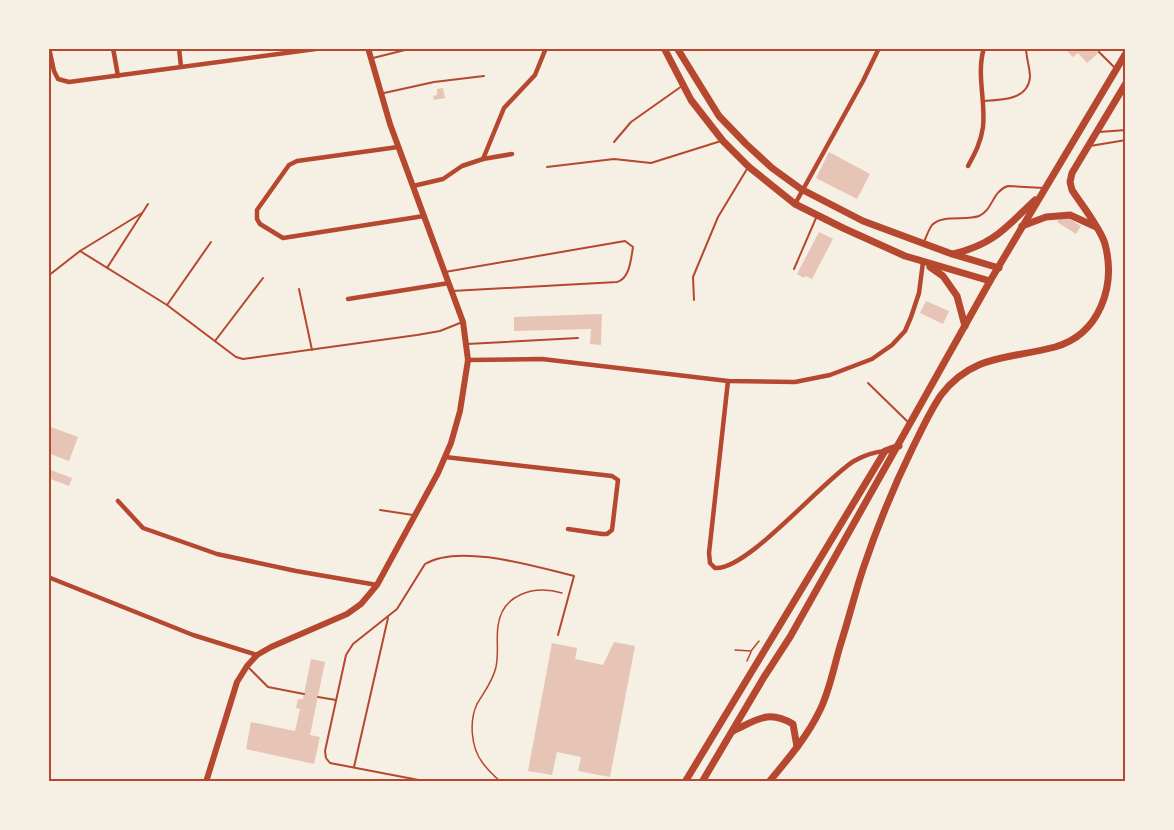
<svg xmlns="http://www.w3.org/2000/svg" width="1174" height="830" viewBox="0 0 1174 830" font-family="'PT Sans Narrow',sans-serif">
<rect width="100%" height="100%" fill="#f6efe4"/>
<g fill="#e6c5b7">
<path d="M1064 48H1104L1087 63 1078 53 1073 57Z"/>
<path d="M443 88 445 98 434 100 433 96 437 95V89Z"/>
<path d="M829 152 870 174 857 199 816 178Z"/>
<path d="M1062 214 1081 226 1076 234 1057 222Z"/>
<path d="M819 232 833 239 812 279 805 276 804 278 797 274Z"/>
<path d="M926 301 949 311 943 324 920 313Z"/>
<path d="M602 314 601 345 590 344 591 329 514 331V317Z"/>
<path d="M48 426 78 437 69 461 48 453Z"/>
<path d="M48 469 72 478 69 486 48 478Z"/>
<path d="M614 642 635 646 610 777 578 771 581 757 557 752 552 775 528 771 552 643 577 648 575 659 603 665Z"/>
<path d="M311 659 325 662 310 735 320 737 314 764 246 749 251 722 295 731 300 709 296 708 298 699H303Z"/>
</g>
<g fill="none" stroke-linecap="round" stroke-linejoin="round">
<g stroke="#b5482f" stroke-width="1.5">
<path d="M735 650 751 651 759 641"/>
<path d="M747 661 751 652"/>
<path d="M501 782C494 776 487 769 482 762 471 747 469 721 477 704 484 692 493 681 496 667 499 653 496 640 498 626 502 594 534 585 562 593"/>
</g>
<g stroke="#b5482f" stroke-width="2">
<path d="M1099 52 1114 67"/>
<path d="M373 58 413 48"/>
<path d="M384 93 434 82 484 76"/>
<path d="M982 101C999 100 1028 101 1030 77 1030 68 1026 57 1026 48"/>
<path d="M1099 132 1126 130"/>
<path d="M614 142 631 122 682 86"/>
<path d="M1090 146 1126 140"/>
<path d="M547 167 614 159 651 163 721 141"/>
<path d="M924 242C926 237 929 229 932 225 942 214 966 221 979 216 993 210 992 191 1008 186L1044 188"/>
<path d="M80 251 167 305 236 357 243 359 417 335 440 331 460 323"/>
<path d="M107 268 148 204"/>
<path d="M794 269 816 218"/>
<path d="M445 272 625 241 633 247C631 258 630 279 617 282L452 291"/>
<path d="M48 276 80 251 142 213"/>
<path d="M299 289 312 350"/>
<path d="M694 300 693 277 718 217 747 169"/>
<path d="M167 305 211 242"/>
<path d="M215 341 263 278"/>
<path d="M467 344 578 338"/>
<path d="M868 383 909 423"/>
<path d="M380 510 413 515"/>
<path d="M249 668 268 687 304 694"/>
<path d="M318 697 336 700"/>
<path d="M354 767 388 618"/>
<path d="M429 782 330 763 326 758 325 751 346 655 353 644 397 609 425 564C459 543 537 567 574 576L558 635"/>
</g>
<g stroke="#b5482f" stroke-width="4.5">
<path d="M49 48 54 71 58 79 69 82 323 48"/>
<path d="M113 48 118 76"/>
<path d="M179 48 181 67"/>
<path d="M398 147 297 161 289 165 257 210V219L260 224 283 238 424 216"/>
<path d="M483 159 512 154"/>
<path d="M968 166C975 153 981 142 983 127 986 101 976 74 984 48"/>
<path d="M413 186 443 179 462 166 483 159 504 108 535 75 546 48"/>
<path d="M795 204 863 81 879 48"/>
<path d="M348 299 449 283"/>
<path d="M468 360 542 359 728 381 795 382 830 375 872 359 892 345 905 331 911 317 919 293 923 262"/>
<path d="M728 381 709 553 710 563 715 568C747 571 823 480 854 461 863 456 874 452 885 451"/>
<path d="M445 457 612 476 618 480 612 530 607 534H602L568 529"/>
<path d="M118 501 143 528 217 554 296 571 377 585"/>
<path d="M48 577 193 635 257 655"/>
</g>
<path stroke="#b5482f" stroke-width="6" d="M206 782 237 682 247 666 257 655 271 647 347 614 361 604 377 585 438 473 451 443 460 411 468 360 463 322 390 124 368 48"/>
<g stroke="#b5482f" stroke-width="7">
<path d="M664 48 691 100 723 141 749 167 795 204 843 228 905 256 990 281"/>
<path d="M677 48 719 116 746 144 772 168 801 189 863 221 952 254 999 268"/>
<path d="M1022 226 1046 217 1070 215 1094 226"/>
<path d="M953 254C995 244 1006 227 1035 200"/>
<path d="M930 267 943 276 957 296 965 326"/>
<path d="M733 731C757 720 768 709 793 724L797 747"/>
<path d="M685 782 885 451 899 446"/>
<path d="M702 782 764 677 790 637 990 281 1126 53"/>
<path d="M769 782C787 760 807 737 819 712 830 691 834 665 841 643 849 618 855 593 863 569 877 527 894 486 913 447 922 429 930 411 941 395 973 353 1012 359 1055 347 1100 334 1116 286 1105 244 1101 229 1081 204 1072 190L1070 182 1072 173 1126 83"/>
</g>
</g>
<rect width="1174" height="830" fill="none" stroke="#f6efe4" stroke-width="99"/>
<rect x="50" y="50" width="1074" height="730" fill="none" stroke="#b5482f" stroke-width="2"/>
</svg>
